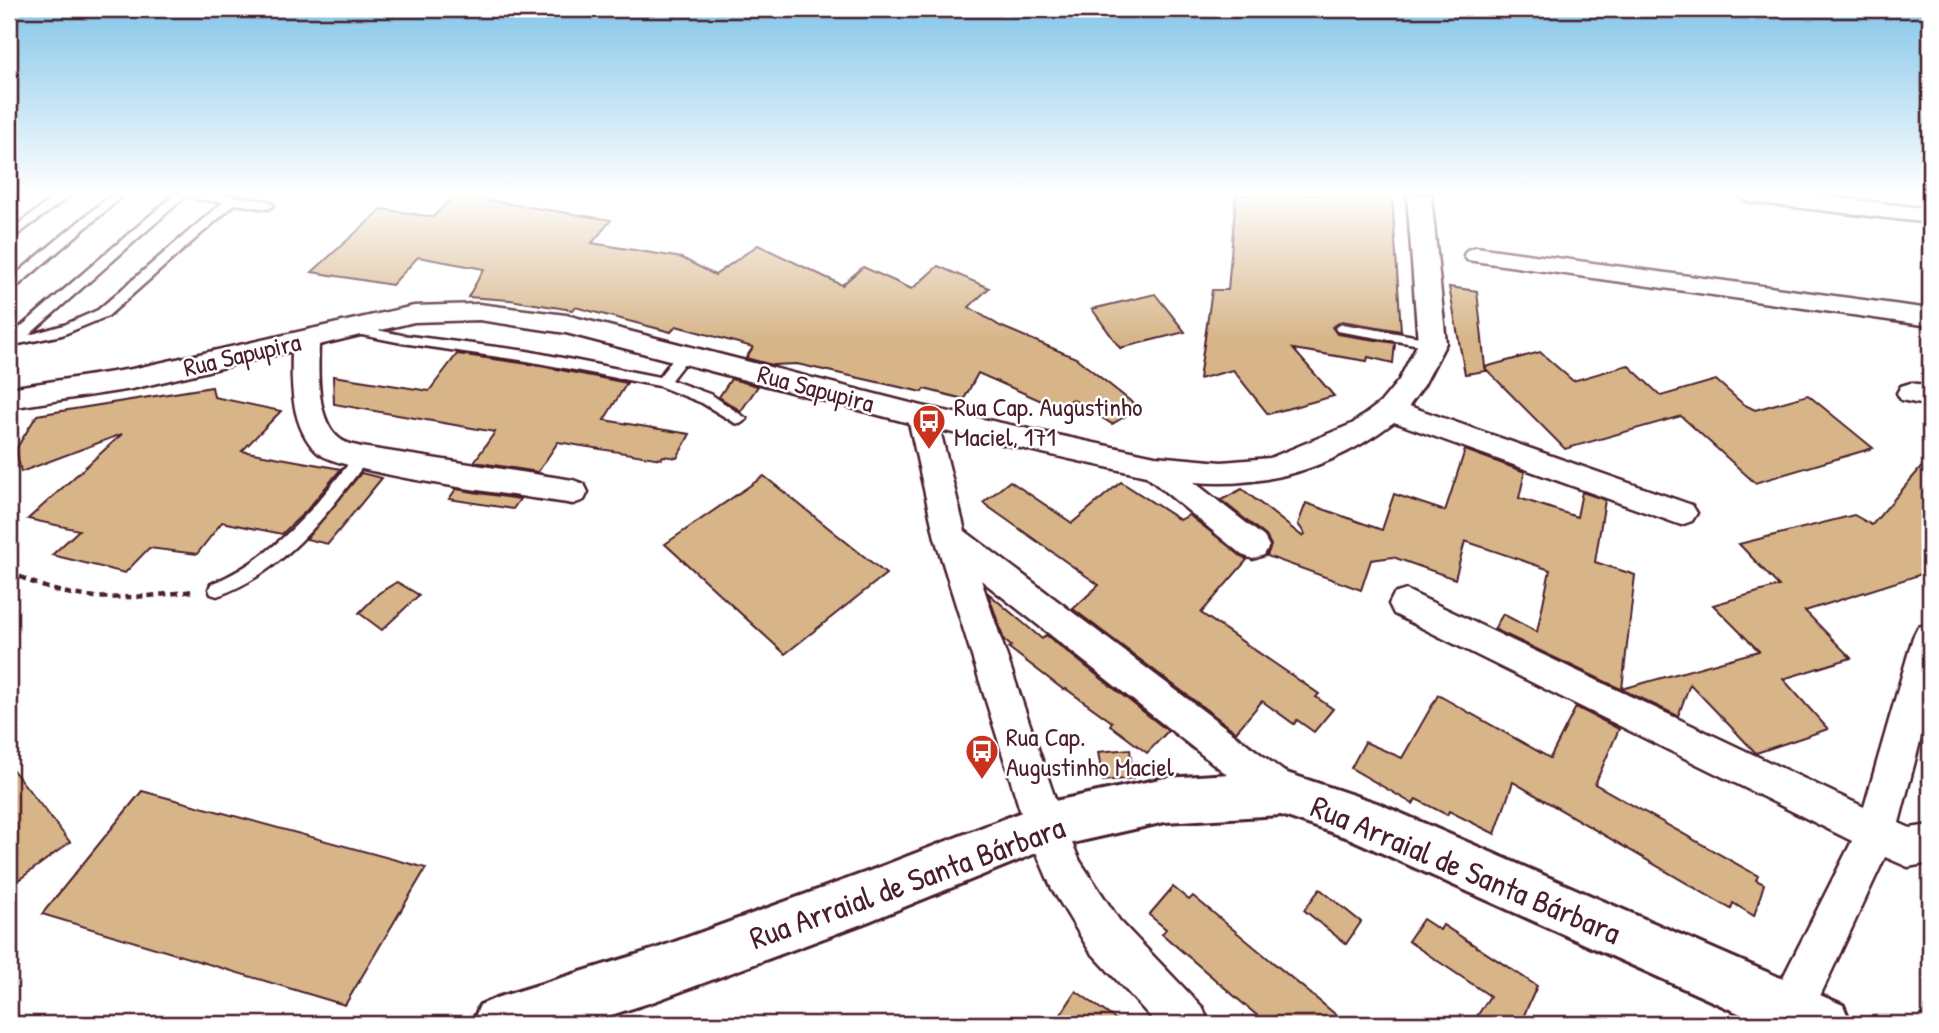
<svg xmlns="http://www.w3.org/2000/svg" width="1939" height="1033" viewBox="0 0 1939 1033" font-family="'Patrick Hand',sans-serif">
<rect width="100%" height="100%" fill="#fff"/>
<filter id="ink" filterUnits="userSpaceOnUse"><feTurbulence type="fractalNoise" baseFrequency=".0143" numOctaves="2"/><feDisplacementMap in="SourceGraphic" scale="14" xChannelSelector="R" yChannelSelector="G"/><feConvolveMatrix kernelMatrix="1 2 1 2 8 2 1 2 1" color-interpolation-filters="sRGB"/></filter>
<g filter="url(#ink)">
<g fill="#d7b589" stroke="#4a1f2b" stroke-width="2">
<path d="M455 195 611 220 592 243 682 258 715 275 758 245 842 285 863 267 912 289 938 266 989 288 969 307 1000 326 1076 358 1139 408 1112 424 1072 399 1062 410 978 373 964 399 924 389 922 392 797 364 772 365 746 358 753 347 676 326 671 332 575 307 572 310 510 300 468 297 484 269 418 257 392 285 312 272 382 209 433 217Z"/>
<path d="M1236 195H1392L1401 331 1342 321 1332 327 1337 334 1395 343 1393 363 1368 357 1367 361 1293 349 1334 396 1268 414 1233 370 1199 379 1212 290H1228Z"/>
<path d="M1449 287 1477 291 1485 367 1540 352 1573 381 1628 365 1661 396 1716 380 1743 404 1755 410 1808 395 1873 448 1755 483 1681 416 1565 449 1485 368 1486 371 1465 374Z"/>
<path d="M1155 294 1185 332 1120 348 1092 309Z"/>
<path d="M457 354 535 365 627 383 604 420 690 434 677 458 663 456 661 459 558 442 538 472 474 462 495 432 334 404 333 376 429 391Z"/>
<path d="M731 379 758 386 741 411 719 397Z"/>
<path d="M212 387 214 397 281 411 242 451 341 469 307 510 282 534 222 522 197 554 149 548 125 573 52 555 79 530 28 519 122 434 21 472 16 449 37 415Z"/>
<path d="M1465 450 1525 472 1519 498 1577 517 1582 492 1605 500 1595 562 1635 575 1622 689 1759 651 1713 605 1779 586 1739 544 1854 515 1872 525 1930 457V563L1919 575 1805 611 1851 658 1783 679 1828 729 1756 753 1690 684 1678 716 1494 629 1503 614 1537 632 1550 570 1465 541 1455 579 1393 557 1371 560 1361 590 1267 556 1271 545 1266 536 1221 500 1242 489 1302 536 1305 534 1298 524 1306 503 1382 530 1394 494 1445 511Z"/>
<path d="M361 473 382 478 328 544 306 539Z"/>
<path d="M764 476 886 574 785 654 665 544Z"/>
<path d="M1010 481 1072 523 1121 482 1180 520 1189 515 1247 560 1201 613 1319 694 1316 697 1333 709 1314 732 1297 720 1294 724 1262 701 1236 732 1073 609 1099 585 983 503Z"/>
<path d="M456 489 479 493 520 499 513 509 449 499Z"/>
<path d="M397 582 419 595 382 630 359 613 379 593Z"/>
<path d="M988 593 1042 639 1046 635 1168 731 1147 753 1110 725 1112 722 1066 689 1064 690 1009 648 1011 646 1004 640Z"/>
<path d="M1438 695 1550 758 1576 707 1619 729 1595 784 1758 876 1756 880 1764 884 1754 916 1733 903 1731 909 1513 782 1495 834 1449 811 1447 815 1416 799 1413 804 1351 768 1365 742 1402 758Z"/>
<path d="M1130 749 1133 778 1103 781 1098 752Z"/>
<path d="M9 765 70 842 9 887Z"/>
<path d="M142 791 426 868 345 1005 42 914Z"/>
<path d="M1173 887 1189 900 1193 896 1347 1024H1267L1162 934 1166 929 1149 915Z"/>
<path d="M1320 889 1361 922 1346 944 1304 910Z"/>
<path d="M1423 919 1440 930 1443 925 1537 986 1520 1024H1472L1490 996 1408 941Z"/>
<path d="M1076 991 1122 1024H1055Z"/>
</g>
<g fill="none" stroke-linecap="round" stroke-linejoin="round">
<defs>
<g id="service">
<path d="M9 195H16L9 200Z"/>
<path d="M57 195H71L9 241V231Z"/>
<path d="M111 195H124L14 289 9 290V280Z"/>
<path d="M174 195H187L29 335 64 325 98 310 223 202 197 199 191 195H224L268 201 274 205 268 209 235 204 108 316 62 335 9 346V337Z"/>
<path d="M347 324 402 335 527 351 659 377 680 350 685 348 692 353 671 380 712 395 747 419 740 424 735 423 702 403 659 386 527 361 402 343 342 331 340 328Z"/>
<path d="M1342 324 1432 339 1439 343 1432 347 1337 331 1335 328Z"/>
<path d="M361 453 366 454 369 458 366 462C326 516 283 573 217 596L211 594 209 589 211 584C274 558 315 508 356 454Z"/>
</g>
<g id="minor">
<path d="M1407 195H1431L1446 343 1424 385 1409 406 1692 505 1697 513 1692 521 1681 525 1670 521 1394 422C1335 467 1267 488 1194 482L1264 537 1269 546 1264 555 1253 559 1242 555 1146 476 940 430 965 531 1295 780 1300 793 1295 806 1281 811 1267 806 981 580 1064 825 1080 861 1119 920 1203 1008 1209 1024H1157L1089 950 1052 889 1025 826 935 538 909 423 566 333 479 320 414 322 319 345C318 372 316 421 340 439 346 444 354 445 361 447L573 480 584 484 588 492 584 500 573 504C531 497 340 474 317 452 291 427 291 385 292 351L132 389 9 408V388L132 369 414 306 479 304 566 315 922 406 1155 456 1222 462 1270 458 1352 424 1380 403 1399 380 1418 343Z"/>
<path d="M1739 195H1813L1930 209V223L1751 202 1743 200Z"/>
<path d="M1476 247 1930 309V326L1467 260 1464 255 1467 250Z"/>
<path d="M1911 383 1930 386V406L1901 400 1897 393 1901 386Z"/>
<path d="M1406 590 1864 807 1913 637 1918 627 1930 623V703L1899 823 1910 828 1930 825V863L1908 867 1885 857 1807 1024H1775L1769 1009 1775 993 1852 841 1394 614 1389 604 1394 594Z"/>
</g>
<path id="tertiary" d="M1281 771 1377 803 1843 1005 1851 1024H1763L1351 839 1281 815 1165 822 1046 849 867 922 655 1001 583 1024H472L480 1005 499 997 655 949 867 872 1045 803 1165 778Z"/>
</defs>
<use href="#service" stroke="#4a1f2b" stroke-width="5"/>
<use href="#minor" stroke="#4a1f2b" stroke-width="5"/>
<use href="#tertiary" stroke="#4a1f2b" stroke-width="6"/>
<path stroke="#4a1f2b" stroke-width="4.5" stroke-dasharray="7 5" stroke-linecap="butt" d="M9 571C72 606 125 599 194 591"/>
<use href="#service" fill="#fff" fill-rule="evenodd"/>
<use href="#minor" fill="#fff" fill-rule="evenodd"/>
<use href="#tertiary" fill="#fff" fill-rule="evenodd"/>
</g>
</g>
<linearGradient id="sky" x2="0" y2="1"><stop stop-color="#84c5e9"/><stop offset="0.57" stop-color="#fff"/><stop offset="1" stop-color="#fff" stop-opacity="0"/></linearGradient>
<rect width="1939" height="340" fill="url(#sky)"/>
<defs>
<symbol id="bus-pin" viewBox="-11 -11 22 30"><path d="M0 17L-7.5 6A9.5 9.5 0 1 1 7.5 6Z" fill="#c8321e" stroke="#fff"/><path d="M-5-6H5V4H4V6H2V4H-2V6H-4V4H-5ZM-3.5-4V0h7V-4ZM-3.5 1.2v1.5H-2V1.2ZM2 1.2v1.5H3.5V1.2Z" fill="#fff"/></symbol>
</defs>
<g fill-rule="evenodd">
<use href="#bus-pin" x="910" y="402" width="38" height="52"/>
<use href="#bus-pin" x="963" y="732" width="38" height="52"/>
</g>
<g text-anchor="middle" dominant-baseline="central" stroke-width="5" stroke-linejoin="round" paint-order="stroke">
<g font-size="26" fill="#4a1f2b" stroke="#fff">
<text transform="translate(242 354) rotate(-13)">Rua Sapupira</text>
<text transform="translate(816 388) rotate(15)">Rua Sapupira</text>
</g>
<g font-size="26" fill="#4a1f2b" stroke="#fff" text-anchor="start">
<text x="954" y="406">Rua Cap. Augustinho<tspan x="954" dy="30">Maciel, 171</tspan></text>
<text x="1006" y="736">Rua Cap.<tspan x="1006" dy="30">Augustinho Maciel</tspan></text>
</g>
<g font-size="32" fill="#4a1f2b" stroke="#fff">
<text transform="translate(1466 869) rotate(23)">Rua Arraial de Santa Bárbara</text>
<text transform="translate(907 882) rotate(-20)">Rua Arraial de Santa Bárbara</text>
</g>
</g>
<rect width="1939" height="1033" fill="none" stroke="#fff" stroke-width="35"/>
<rect x="18" y="18" width="1904" height="998" fill="none" stroke="#4a1f2b" stroke-width="2.5" filter="url(#ink)"/>
</svg>
